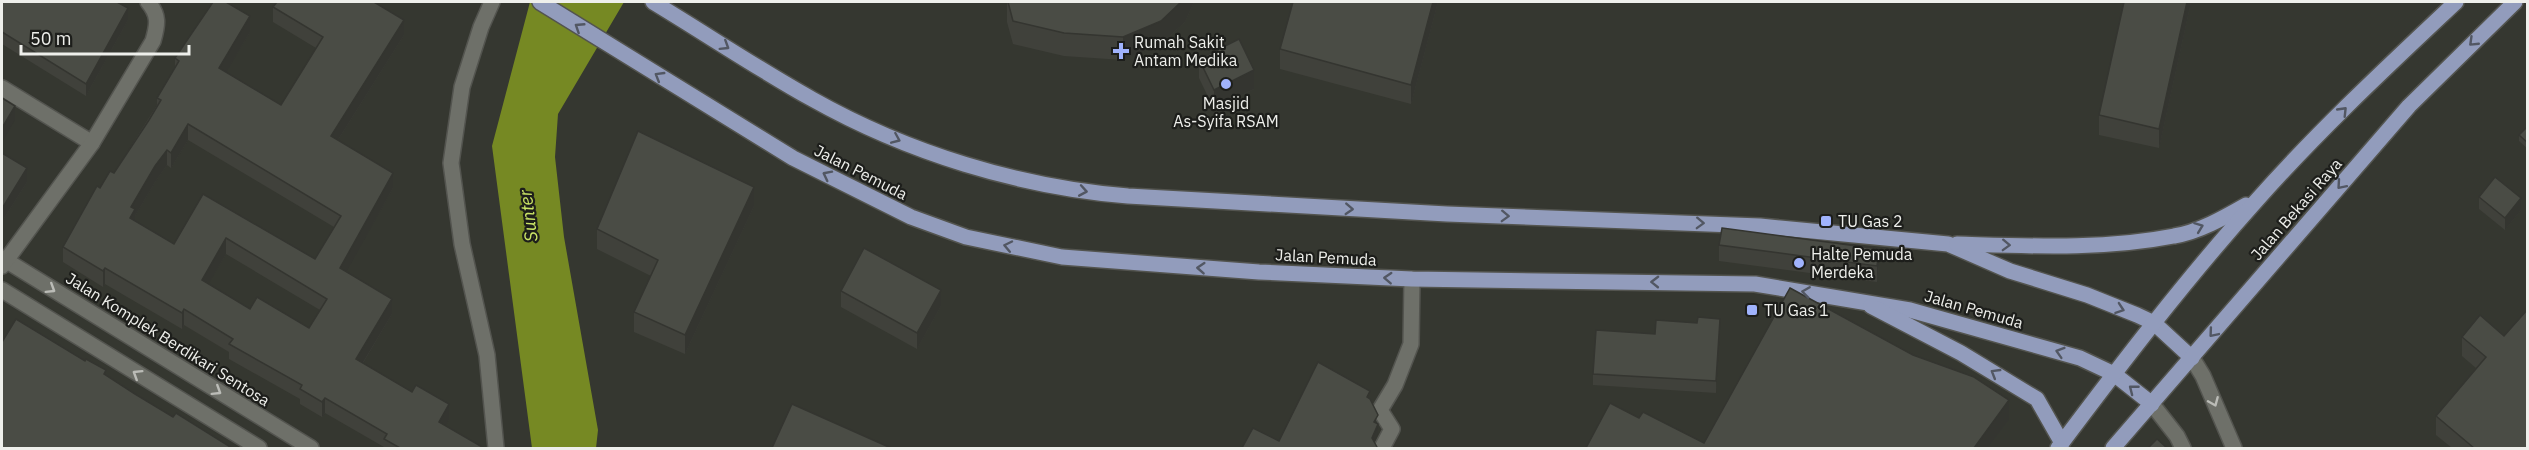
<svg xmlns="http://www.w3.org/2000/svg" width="2529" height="450" viewBox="0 0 2529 450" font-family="'IBM Plex Sans',sans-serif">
<rect width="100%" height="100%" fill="#353730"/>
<path fill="#768923" d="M530 2H624L558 114 555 157 564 237 598 430 596 448H532L492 146Z"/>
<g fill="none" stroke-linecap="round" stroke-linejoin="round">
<defs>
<g id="minor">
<path d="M492 2 481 27 462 87 451 163 462 244 487 355 496 448"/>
<path d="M2 88 92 143"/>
<path d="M2 258 311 448"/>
<path d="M2 266 92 143 153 41C158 24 159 15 148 2"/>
<path d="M2 290 259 448"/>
<path d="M2192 358 2203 376 2234 448"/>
<path d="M2152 404 2177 436 2183 448"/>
<path d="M1382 448 1392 429 1380 410 1395 385 1411 344 1412 279"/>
</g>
<g id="major">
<path d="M540 2 793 158 911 217 966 237 1062 257 1259 272 1412 279 1755 284 1910 310 2080 358 2114 374 2152 404"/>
<path d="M653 2C706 34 758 69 812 99 908 153 1019 187 1128 196L1447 214 1760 226 1948 244 2010 271 2087 295 2137 315 2154 323 2192 358"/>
<path d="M1957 244C2029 246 2103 250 2174 236 2199 232 2225 217 2246 205"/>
<path d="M1871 306 1961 353 2037 399 2062 443"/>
<path d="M2058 448C2121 364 2186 279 2257 200 2319 130 2388 66 2456 2"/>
<path d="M2113 448 2409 106 2515 2"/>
</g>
</defs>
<use href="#minor" stroke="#53544f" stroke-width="18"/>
<use href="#major" stroke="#53544f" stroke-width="18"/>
<use href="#minor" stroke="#6e7069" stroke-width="15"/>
<use href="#major" stroke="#929cbc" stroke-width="15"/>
</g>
<g fill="#40413b" fill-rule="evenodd">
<path d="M2 2 128 20 86 96 2 44Z"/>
<path d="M1007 2H1194L1185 22 1161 44 1123 60 1064 56 1013 44 1007 22Z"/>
<path d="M1293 2H1438L1411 104 1280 69V49Z"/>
<path d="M2124 2H2191L2159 148 2099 135V115Z"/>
<path d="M273 7 404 35 338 140 393 188 346 271 392 314 363 363 449 420 445 426 484 448H384V447L325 413 322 417 300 404V399L229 359V352L184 325 182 329 105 284 103 287 63 262V247L100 188 114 173 157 105V98L175 68V58L250 32 225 73 281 105 316 48 273 22ZM188 140 334 227 315 259 203 194 174 244 135 221V216L155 182 167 165 171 168ZM226 254 320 310 309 328 250 309 208 284Z"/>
<path d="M1199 59 1254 89 1214 109 1199 78Z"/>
<path d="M2528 126V149L2519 141V135Z"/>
<path d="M2 153 27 182 3 220 2 219Z"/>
<path d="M2479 197 2521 210 2505 230 2479 209Z"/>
<path d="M754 206 685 354 634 332V312L651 276 597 249V229Z"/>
<path d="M1719 245 1879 265 1877 282 1719 261Z"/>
<path d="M841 291 941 306 917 349 841 307Z"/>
<path d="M1720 330 1716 393 1593 385V374L1655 334Z"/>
<path d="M2504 336 2528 448H2452L2436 435V416L2476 368 2462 356V337Z"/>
</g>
<g fill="#343530">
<path d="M1181 2H1194L1185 22 1161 44 1123 60V37Z"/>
<path d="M1433 2H1438L1411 104V85Z"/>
<path d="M2187 2H2191L2159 148V129Z"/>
<path d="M128 8V20L86 96V84Z"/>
<path d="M250 16V32L219 84V68Z"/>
<path d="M404 20V35L331 151V136Z"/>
<path d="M1254 70V89L1214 109V90Z"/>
<path d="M15 106V120L2 142V128Z"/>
<path d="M188 124V140L171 168V153Z"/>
<path d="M167 150V165L155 182 135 216V224L130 218 131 207 155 166Z"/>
<path d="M27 168V182L3 220V207Z"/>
<path d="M393 173V188L340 283V268Z"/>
<path d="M754 187V206L685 354V335Z"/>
<path d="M2521 198V210L2505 230V218Z"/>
<path d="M226 238V254L202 295V280Z"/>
<path d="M1879 249V265L1877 282V266Z"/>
<path d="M105 268V284L103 287V271Z"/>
<path d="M941 290V306L917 349V333Z"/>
<path d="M392 299V314L356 374V359Z"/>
<path d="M184 309V325L182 329V313Z"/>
<path d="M1720 319V330L1716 393V381Z"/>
<path d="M325 398V413L322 417V402Z"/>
<path d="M2009 400V419L1987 448H1974Z"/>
<path d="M449 404V420L439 437V422Z"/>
<path d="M1378 424V434L1372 448V438Z"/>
</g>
<g fill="#4a4c45" stroke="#343530" stroke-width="1.5" fill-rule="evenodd">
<path d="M2 2H117L128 8 86 84 2 32Z"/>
<path d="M213 2H226L250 16 219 68 281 105 323 37 273 7 277 2H374L404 20 331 136 393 173 340 268 392 299 356 359 412 392 416 385 449 404 439 422 484 448H400L384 439 387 434 325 398 322 402 300 389 302 385 229 344 233 339 184 309 182 313 105 268 103 271 63 247 97 186 100 188 110 171 114 173 149 120 161 100 157 98 179 61 175 58ZM188 124 341 216 315 259 203 194 174 244 130 218 135 209 131 207 155 166 167 150 171 153ZM226 238 327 299 309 328 257 297 250 309 202 280Z"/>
<path d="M1008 2H1181L1161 21 1123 37 1064 33 1013 21Z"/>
<path d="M1293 2H1433L1411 85 1280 49Z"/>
<path d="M2124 2H2187L2159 129 2099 115Z"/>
<path d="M1239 39 1254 70 1214 90 1199 59Z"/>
<path d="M2 98 15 106 2 128Z"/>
<path d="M2528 126V143L2519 135Z"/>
<path d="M638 131 754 187 685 335 634 312 658 260 597 229Z"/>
<path d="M2 153 27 168 3 207 2 206Z"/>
<path d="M2495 177 2521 198 2505 218 2479 197Z"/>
<path d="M1722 228 1879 249 1877 266 1719 245Z"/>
<path d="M864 248 941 290 917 333 841 291Z"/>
<path d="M1790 288 1913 355 1974 377 2009 400 1974 448H1586L1610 403 1639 418 1643 412 1704 443Z"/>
<path d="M2528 309V448H2474L2436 416 2486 357 2462 337 2480 315 2504 336Z"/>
<path d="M1698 317 1720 319 1716 381 1593 374 1596 330 1655 334 1656 320 1697 323Z"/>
<path d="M16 319 85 361 86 359 106 370 104 374 135 394 173 417 176 413 232 448H2V342Z"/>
<path d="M1318 362 1370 391 1367 397 1370 399 1378 415 1374 422 1378 424 1372 438 1377 447 1376 448H1242L1253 428 1279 441Z"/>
<path d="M792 404 891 448H772Z"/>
<path d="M2157 439 2167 448H2148Z"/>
</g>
<defs><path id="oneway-chevron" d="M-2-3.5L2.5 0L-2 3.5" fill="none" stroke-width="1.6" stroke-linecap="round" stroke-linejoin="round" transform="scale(1.5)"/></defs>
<g stroke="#525763">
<use href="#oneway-chevron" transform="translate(579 27) rotate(-147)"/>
<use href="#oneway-chevron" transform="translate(2473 42) rotate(136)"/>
<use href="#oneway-chevron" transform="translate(725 46) rotate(32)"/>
<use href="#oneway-chevron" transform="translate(659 76) rotate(-149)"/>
<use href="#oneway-chevron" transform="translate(2343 111) rotate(-46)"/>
<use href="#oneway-chevron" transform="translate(896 139) rotate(23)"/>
<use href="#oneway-chevron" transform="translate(827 175) rotate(-153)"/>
<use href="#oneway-chevron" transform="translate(2341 185) rotate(131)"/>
<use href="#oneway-chevron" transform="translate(1083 191) rotate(10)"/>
<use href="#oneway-chevron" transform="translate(1349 209) rotate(3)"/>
<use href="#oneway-chevron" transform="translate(1505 216) rotate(2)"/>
<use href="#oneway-chevron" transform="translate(1700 223) rotate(2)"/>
<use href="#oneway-chevron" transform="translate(2199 227) rotate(-21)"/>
<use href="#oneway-chevron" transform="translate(2006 245) rotate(2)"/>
<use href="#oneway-chevron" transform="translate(1008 246) rotate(-168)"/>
<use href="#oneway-chevron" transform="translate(1201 268) rotate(-176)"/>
<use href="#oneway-chevron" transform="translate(1388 278) rotate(-177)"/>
<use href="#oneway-chevron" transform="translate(1655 282) rotate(-179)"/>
<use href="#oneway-chevron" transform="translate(1806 292) rotate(-172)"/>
<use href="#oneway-chevron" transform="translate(2120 309) rotate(19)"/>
<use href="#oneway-chevron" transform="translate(2213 333) rotate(130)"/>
<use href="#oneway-chevron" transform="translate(2060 352) rotate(-163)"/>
<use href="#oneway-chevron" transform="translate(1995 373) rotate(-149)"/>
<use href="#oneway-chevron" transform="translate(2133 389) rotate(-142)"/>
</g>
<g stroke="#bbbcb7">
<use href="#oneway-chevron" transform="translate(51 289) rotate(32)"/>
<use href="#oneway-chevron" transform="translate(137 374) rotate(-148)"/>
<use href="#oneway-chevron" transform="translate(217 391) rotate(32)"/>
<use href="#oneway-chevron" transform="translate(2214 402) rotate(67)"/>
</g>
<g fill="#a0b3fd" stroke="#1d1e1b" stroke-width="2">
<path d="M1118 42h6v6h6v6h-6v6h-6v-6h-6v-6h6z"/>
<circle cx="1226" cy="84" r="6"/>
<rect x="1820" y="215" width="12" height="12" rx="3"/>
<circle cx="1799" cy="263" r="6"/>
<rect x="1746" y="304" width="12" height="12" rx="3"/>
</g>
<g text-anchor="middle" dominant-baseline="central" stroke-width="4.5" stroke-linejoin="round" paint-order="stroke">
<g font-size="16" fill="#eeefeb" stroke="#1d1e1b" text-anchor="start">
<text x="1134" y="42">Rumah Sakit<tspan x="1134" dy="18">Antam Medika</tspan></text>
<text x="1226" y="103" text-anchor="middle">Masjid<tspan x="1226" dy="18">As-Syifa RSAM</tspan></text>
<text x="1838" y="221">TU Gas 2</text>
<text x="1811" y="254">Halte Pemuda<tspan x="1811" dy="18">Merdeka</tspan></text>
<text x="1764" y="310">TU Gas 1</text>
</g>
<g font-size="16" fill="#eeefeb" stroke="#1d1e1b">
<text transform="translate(861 172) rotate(27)">Jalan Pemuda</text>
<text transform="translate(2296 209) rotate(-49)">Jalan Bekasi Raya</text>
<text transform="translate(1326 257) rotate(3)">Jalan Pemuda</text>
<text transform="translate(1974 309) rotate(16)">Jalan Pemuda</text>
<text transform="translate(168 339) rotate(32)">Jalan Komplek Berdikari Sentosa</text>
</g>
<g font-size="18" font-style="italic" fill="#cbe566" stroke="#1d1e1b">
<text transform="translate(528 216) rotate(-97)">Sunter</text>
</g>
</g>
<rect width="2529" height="450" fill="none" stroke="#eeefeb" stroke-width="6"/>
<path d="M21 45v9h168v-9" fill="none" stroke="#eeefeb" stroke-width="3"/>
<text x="30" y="45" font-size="18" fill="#eeefeb" stroke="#1d1e1b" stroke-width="4.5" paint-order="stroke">50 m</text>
</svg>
